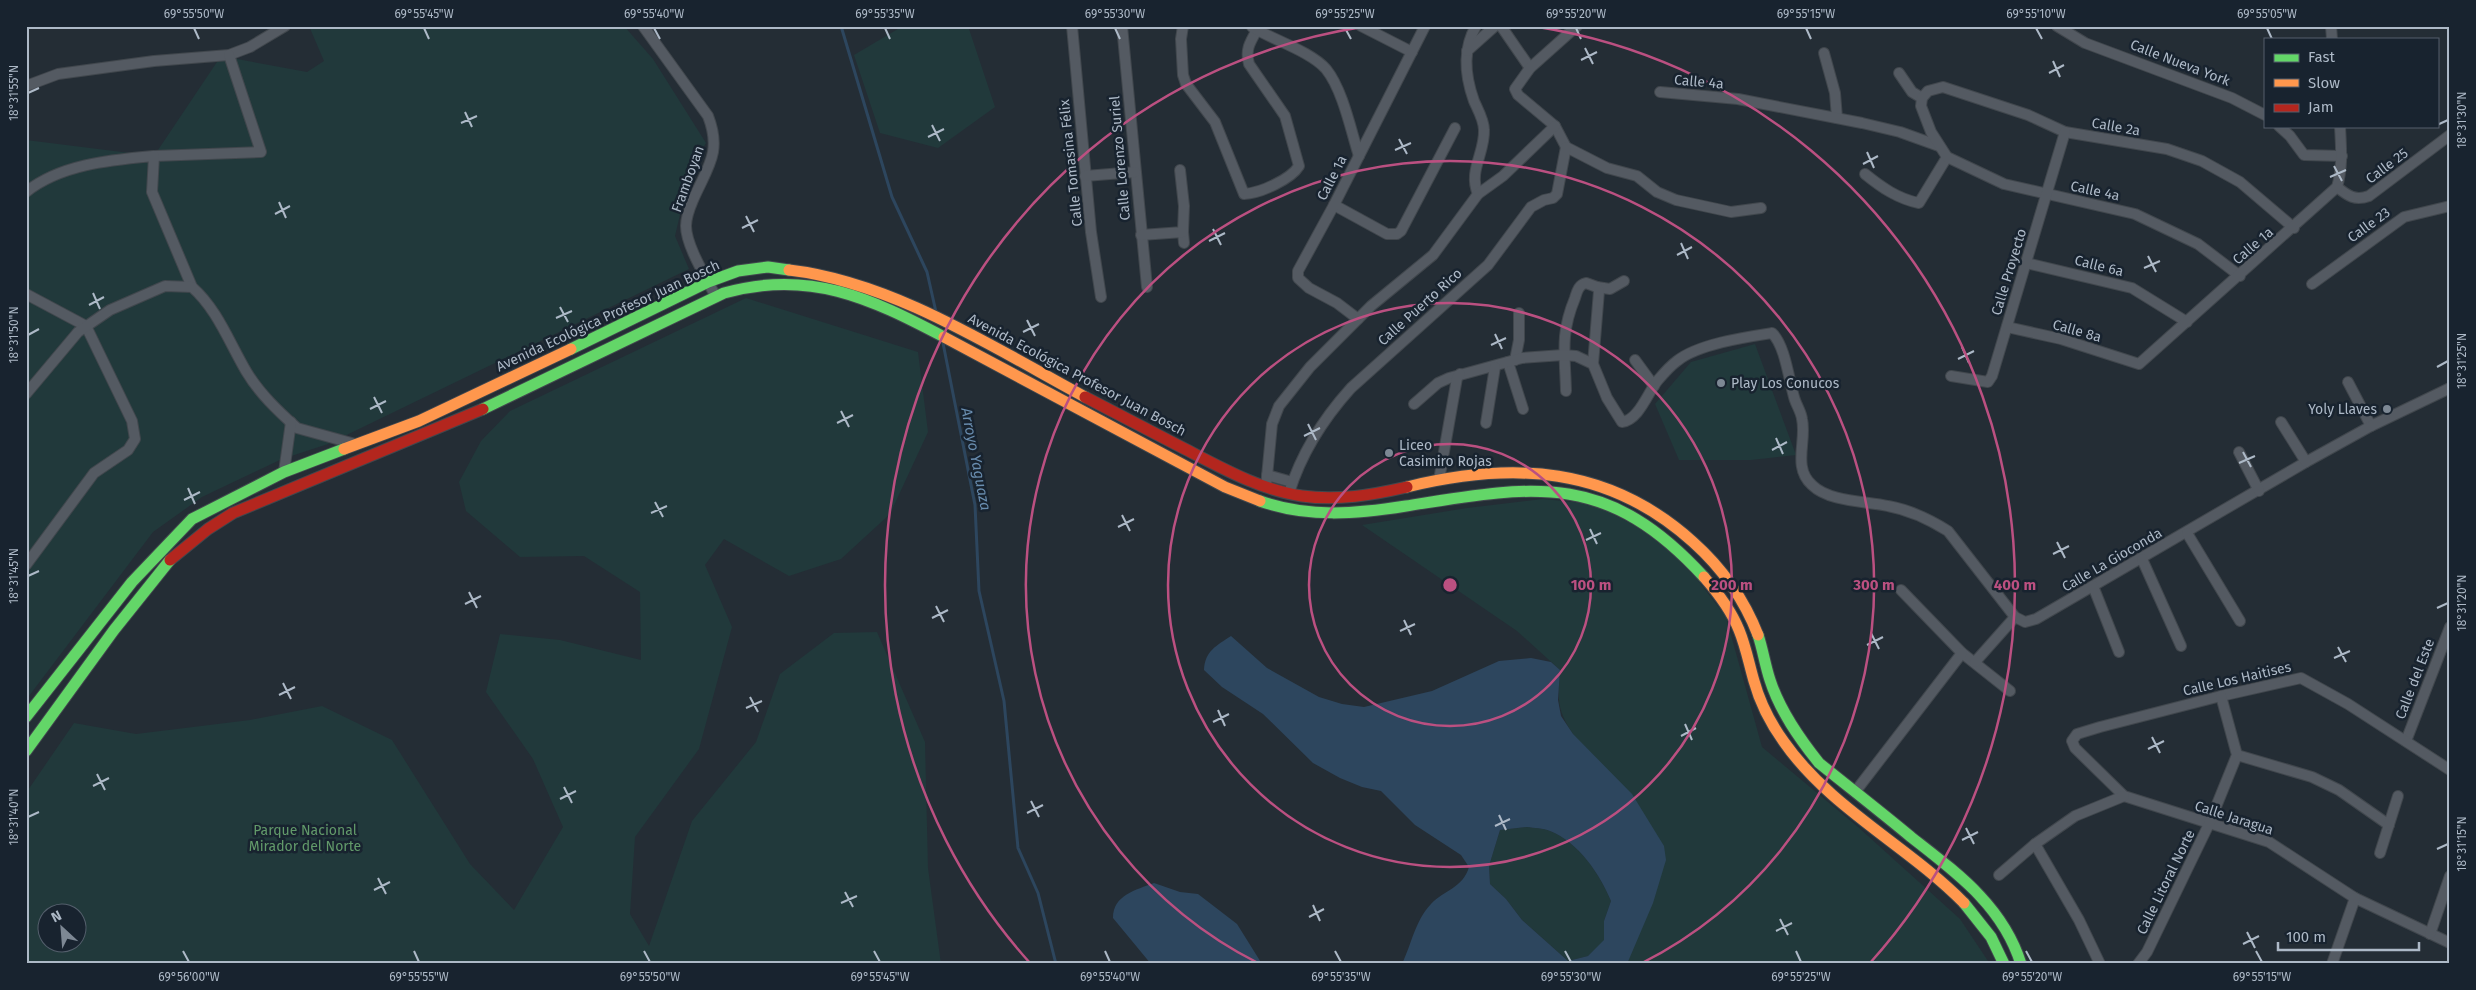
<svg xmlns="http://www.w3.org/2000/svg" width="2476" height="990" viewBox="0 0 2476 990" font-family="'Fira Sans',sans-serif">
<rect width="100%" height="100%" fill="#242d35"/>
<g fill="#21393b" fill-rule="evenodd">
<path d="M309 26H624L653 59 706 143 691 168 675 236 689 269 328 444 282 459 202 497 153 532 26 700V140L154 156 221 56 307 72 324 61Z"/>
<path d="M903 26H968L995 107 938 148 880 133 854 55Z"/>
<path d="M746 298 918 352 928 432 890 514 841 559 789 576 724 539 705 565 732 627 699 749 635 837 630 914 649 946 692 821 756 742 780 674 834 633 877 632 925 742 928 868 941 964H26V793L74 723 136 734 250 720 322 706 392 740 470 864 514 910 563 827 533 759 486 692 500 634 560 640 641 660 640 592 584 556 520 557 466 511 459 482 481 441 510 411ZM78 912V942H48V912Z"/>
<path d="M1755 344 1796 455 1751 460H1679L1655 404 1691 362Z"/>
<path d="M1543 499 1593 504 1656 536 1697 579 1726 617 1762 747 1858 827 1960 919 1990 964H1627L1634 944 1573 734C1556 708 1558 699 1560 670L1517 631 1362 525 1467 508Z"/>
<path d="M1527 827C1534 828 1543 828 1550 831 1578 842 1600 874 1611 901L1604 921V941L1588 956 1568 961 1522 920 1506 899 1490 884 1489 866 1500 830Z"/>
</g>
<g fill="#2d465e" fill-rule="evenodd">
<path d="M1231 636 1267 668 1319 697 1342 704 1364 707 1432 691 1499 661 1531 658 1551 662 1560 670 1558 700 1561 716 1573 734 1632 794 1664 846 1666 860 1653 903 1627 964H1402C1412 943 1415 921 1431 904 1444 890 1463 888 1469 867L1461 855 1415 825 1381 791 1362 787 1340 778 1313 763 1263 714 1222 687 1204 670C1205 651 1216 646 1231 636ZM1527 827C1534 828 1543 828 1550 831 1578 842 1600 874 1611 901L1604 921V940L1588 956 1568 961 1522 920 1506 899 1490 884 1489 866 1500 830Z"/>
<path d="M1154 883 1180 892 1198 894 1237 924 1262 964H1151L1113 918C1113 895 1136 890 1154 883Z"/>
</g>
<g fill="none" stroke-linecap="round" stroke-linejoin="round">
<g stroke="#2d465e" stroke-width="3">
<path d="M841 26 892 197 927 272 936 312"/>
<path d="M943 343 975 505 979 591 1004 701 1018 848 1038 893 1056 964"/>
</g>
<defs>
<g id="street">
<path d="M643 26 708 116C722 152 708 166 693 200 690 207 686 217 686 226 686 246 707 279 716 297"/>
<path d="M1072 26 1091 232 1101 297"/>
<path d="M1122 26 1147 287"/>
<path d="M1183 26 1181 39 1183 75 1186 84 1215 122 1244 194C1261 193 1291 179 1299 166L1285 116 1249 64C1245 50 1250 42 1257 30"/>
<path d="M1361 26 1412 52"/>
<path d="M1476 26C1462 50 1465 76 1474 101 1478 110 1484 120 1484 130 1485 153 1468 171 1478 194"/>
<path d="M1501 26 1530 68"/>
<path d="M2057 26 2085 43 2232 98 2265 115"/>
<path d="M2331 26 2332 39"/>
<path d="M1252 27C1273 40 1310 51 1326 69 1343 90 1351 131 1359 156"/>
<path d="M1467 51 1495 26"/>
<path d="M1824 53 1835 93 1837 118"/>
<path d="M1899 73 1912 92 1922 98"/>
<path d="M26 86 58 74 154 61 229 55 250 47 285 26"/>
<path d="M1660 92 1738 99 1862 123 1900 132 1939 146"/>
<path d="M2279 126 2290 136 2304 155 2342 156"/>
<path d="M1566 147 1607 168 1637 176 1657 192 1676 200 1731 212 1761 208"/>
<path d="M1566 147 1555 126 1518 95 1515 89 1530 68 1577 26"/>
<path d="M154 156 261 152 229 55"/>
<path d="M1865 174C1881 187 1898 199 1919 203L1947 157"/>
<path d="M1085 176 1135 172"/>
<path d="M2337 187C2348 196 2355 201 2369 196L2450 135"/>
<path d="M26 192C61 164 111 160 154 156L152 192 192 287"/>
<path d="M1334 205 1387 234H1397L1401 231 1455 128"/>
<path d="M1183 232 1184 243"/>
<path d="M1141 235 1183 232 1184 206 1180 170"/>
<path d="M2026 263 2132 288 2187 322"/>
<path d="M2240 276 2198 244 2135 214 2004 184 1947 157 1931 132 1921 106 1922 98 1928 91 1943 87 2028 115 2065 132 2167 149 2202 161 2240 182 2294 228"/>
<path d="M2312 284 2404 217 2450 206"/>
<path d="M1597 287 1610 289 1624 281"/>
<path d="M26 294 86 326 132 421 135 439 128 450 94 473 26 565"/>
<path d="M1358 319 1337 303 1309 288 1298 278V271L1334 205 1425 26"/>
<path d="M2007 327 2061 339 2139 364 2337 187C2343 167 2341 147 2340 126"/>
<path d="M1515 360 1519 340V313"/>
<path d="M1635 360 1654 386"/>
<path d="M1508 362 1523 409"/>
<path d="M1951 376 1988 382 1992 376 2065 132"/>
<path d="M2348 382 2371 426"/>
<path d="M1566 391C1565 354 1560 334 1575 298 1577 292 1578 285 1586 283L1597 287 1599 291 1593 364"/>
<path d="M26 394 78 332 110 310 165 286 192 287C217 309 229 342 246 371 259 393 278 411 297 428L355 444"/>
<path d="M1414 404 1438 383 1449 378 1522 358 1563 355 1576 356 1593 364 1607 398 1622 422C1639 420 1648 392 1658 380 1664 373 1670 366 1677 361 1698 344 1746 337 1772 333 1785 345 1789 380 1794 397 1796 405 1801 411 1802 419 1807 441 1792 467 1812 485 1829 502 1866 501 1888 506 1910 510 1929 519 1948 531L2015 617 2025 622 2036 619 2306 462 2371 426 2450 388"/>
<path d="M2281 422 2306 462"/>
<path d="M1486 423 1495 367"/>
<path d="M2239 452 2259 491"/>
<path d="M284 472 291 422"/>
<path d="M1267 475 1292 482"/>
<path d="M1439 480 1457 378 1460 374"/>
<path d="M1266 487 1272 424 1279 406 1310 367 1371 306 1433 255 1478 194 1503 176 1555 126"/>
<path d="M1289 493C1301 454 1324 418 1351 388L1488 265 1531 207 1544 200 1553 198 1557 194 1566 147"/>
<path d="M2187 533 2240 621"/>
<path d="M2142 559 2181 646"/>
<path d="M2093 586 2119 652"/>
<path d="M1901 590 1962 653 2010 691"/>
<path d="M1975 662 2015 617"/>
<path d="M2406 741 2450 627"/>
<path d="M2237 755 2312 777 2339 790 2389 825"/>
<path d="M2450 770 2348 704 2301 678 2221 696 2100 727 2077 734 2072 741 2075 748 2124 796 2269 842 2355 898 2450 943"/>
<path d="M1855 792 1962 653"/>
<path d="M2035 844 2079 920 2100 964"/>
<path d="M2380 853 2398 796"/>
<path d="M1999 875 2035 844 2075 816 2124 796"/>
<path d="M2430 934 2450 876"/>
<path d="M2138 964 2147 952 2209 824 2237 755 2221 696"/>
<path d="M2332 964 2355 898"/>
</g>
<g id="fast">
<path d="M571 349 708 282 738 271 768 267 789 270"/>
<path d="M483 409 724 293C809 269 870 298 944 337"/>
<path d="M1260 501C1308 518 1356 514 1406 506 1535 485 1607 471 1704 577"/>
<path d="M1758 635C1763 650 1765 665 1770 680 1780 711 1799 738 1819 763 1850 788 1881 812 1911 837 1957 873 2003 906 2021 964"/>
<path d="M26 717 132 582 192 519 284 472 344 449"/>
<path d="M26 751 114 630 170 560"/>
<path d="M1964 903 1991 937 2004 964"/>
</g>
<g id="slow">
<path d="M789 270C893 282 994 348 1085 397"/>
<path d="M944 337 1225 487 1260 501"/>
<path d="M344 449 419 421 571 349"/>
<path d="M1407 487C1513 461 1609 466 1693 542 1721 567 1744 599 1758 635"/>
<path d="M1704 577C1718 593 1731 610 1739 630 1746 647 1749 664 1754 681 1760 703 1771 724 1784 742 1830 808 1908 846 1964 903"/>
</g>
<g id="jam">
<path d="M1085 397C1118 414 1150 431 1183 448 1220 467 1260 490 1302 496 1338 501 1372 495 1407 487"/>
<path d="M170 560 208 529 233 513 483 409"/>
</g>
</defs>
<use href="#street" stroke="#41474d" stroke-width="12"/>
<use href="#fast" stroke="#41474d" stroke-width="13"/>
<use href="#slow" stroke="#41474d" stroke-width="13"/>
<use href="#jam" stroke="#41474d" stroke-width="13"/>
<use href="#street" stroke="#545a62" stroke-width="10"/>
<use href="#fast" stroke="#63d668" stroke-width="11"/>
<use href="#slow" stroke="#ff974d" stroke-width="11"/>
<use href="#jam" stroke="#b3261e" stroke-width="11"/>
</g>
<path fill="none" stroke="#adb9c7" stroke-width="2" d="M194 28 199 39M424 28 429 39M654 28 660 39M885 28 890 39M1115 28 1120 39M1345 28 1351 39M1576 28 1581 39M1806 28 1811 39M2036 28 2042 39M2267 28 2272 39M1585 48 1593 64M1581 60 1597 52M2053 61 2060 77M2049 73 2064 65M28 93 39 88M465 112 472 127M461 123 477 116M932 125 940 141M2437 125 2448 120M928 137 944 129M1399 139 1407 154M1395 150 1411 143M1867 152 1874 168M1863 164 1878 156M2334 166 2342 181M2330 177 2346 170M279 202 286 218M275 214 290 206M746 216 754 232M742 228 758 220M1213 229 1221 245M1209 241 1225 233M1681 243 1688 259M1677 255 1692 247M2148 256 2156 272M2144 268 2160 261M93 293 100 309M89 305 104 297M560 307 568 322M556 318 572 311M1027 320 1035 336M1023 332 1039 324M1495 334 1502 349M28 335 39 329M1491 345 1506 338M1962 347 1969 363M1958 359 1974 351M2437 367 2448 361M374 397 382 413M370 409 386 401M841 411 849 427M837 423 853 415M1308 424 1316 440M1304 436 1320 428M1776 438 1783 454M1772 450 1787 442M2243 452 2251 467M2239 463 2255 456M188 488 195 504M184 500 200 492M655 502 663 517M651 513 667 506M1122 515 1130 531M1118 527 1134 519M1590 529 1597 544M1586 540 1601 533M2057 542 2065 558M2053 554 2069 546M28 576 39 571M469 592 477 608M465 604 481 596M936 606 944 622M2437 608 2448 603M932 618 948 610M1404 620 1411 635M1400 631 1415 624M1871 633 1879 649M1867 645 1883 637M2338 647 2346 662M2334 658 2350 651M283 683 291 699M279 695 295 687M750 697 758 712M746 708 762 701M1218 710 1225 726M1213 722 1229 714M1685 724 1692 740M1681 736 1696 728M2152 737 2160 753M2148 749 2164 741M97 774 105 790M93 786 109 778M564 787 572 803M560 799 576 791M1031 801 1039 817M1027 813 1043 805M1499 815 1506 830M28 817 39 812M1495 826 1510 819M1966 828 1974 844M1962 840 1978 832M2437 849 2448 844M378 878 386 894M374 890 390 882M845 892 853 907M841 903 857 896M1313 905 1320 921M1309 917 1324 909M1780 919 1788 935M1776 931 1792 923M2247 932 2255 948M2243 944 2259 936M183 951 189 962M414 951 419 962M644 951 650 962M874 951 880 962M1105 951 1110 962M1335 951 1341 962M1565 951 1571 962M1796 951 1801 962M2026 951 2032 962M2256 951 2262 962"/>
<g fill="none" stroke="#bb5081" stroke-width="2.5">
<circle cx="1450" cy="585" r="141"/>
<circle cx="1450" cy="585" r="282"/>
<path d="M1258 963A424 424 0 1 1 1642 963"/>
<path d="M1030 963A565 565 0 0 1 1362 27M1538 27A565 565 0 0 1 1870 963"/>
</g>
<g fill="#7d8894" stroke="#18232f" stroke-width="2">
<circle cx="1721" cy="383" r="5"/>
<circle cx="2387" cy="409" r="5"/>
<circle cx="1389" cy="453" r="5"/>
</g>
<g text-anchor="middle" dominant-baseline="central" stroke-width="5" stroke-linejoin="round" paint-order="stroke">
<g font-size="14" fill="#adb9c7" stroke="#18232f">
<text transform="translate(2180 63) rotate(21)">Calle Nueva York</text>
<text transform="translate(1699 82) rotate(5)">Calle 4a</text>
<text transform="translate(2116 127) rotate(10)">Calle 2a</text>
<text transform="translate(1120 158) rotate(-95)">Calle Lorenzo Suriel</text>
<text transform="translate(1071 163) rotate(-96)">Calle Tomasina Félix</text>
<text transform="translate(2387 166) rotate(-37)">Calle 25</text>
<text transform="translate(1332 178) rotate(-63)">Calle 1a</text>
<text transform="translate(688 179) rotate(-70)">Framboyan</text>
<text transform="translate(2095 191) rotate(12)">Calle 4a</text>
<text transform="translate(2369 225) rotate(-36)">Calle 23</text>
<text transform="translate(2253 246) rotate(-41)">Calle 1a</text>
<text transform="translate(2099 266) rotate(14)">Calle 6a</text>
<text transform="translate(2009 272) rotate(-73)">Calle Proyecto</text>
<text transform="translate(1420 307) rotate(-42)">Calle Puerto Rico</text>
<text transform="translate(608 316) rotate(-25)">Avenida Ecológica Profesor Juan Bosch</text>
<text transform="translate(2077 331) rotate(16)">Calle 8a</text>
<text transform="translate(1077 375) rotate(28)">Avenida Ecológica Profesor Juan Bosch</text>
<text transform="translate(2112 560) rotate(-30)">Calle La Gioconda</text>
<text transform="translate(2237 679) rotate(-13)">Calle Los Haitises</text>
<text transform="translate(2415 679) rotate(-69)">Calle del Este</text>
<text transform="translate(2234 818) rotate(18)">Calle Jaragua</text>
<text transform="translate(2166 882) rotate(-64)">Calle Litoral Norte</text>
</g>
<g font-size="14" fill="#adb9c7" stroke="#18232f" text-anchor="start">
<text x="1731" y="383">Play Los Conucos</text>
<text x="2377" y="409" text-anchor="end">Yoly Llaves</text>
<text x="1399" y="445">Liceo<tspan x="1399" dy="16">Casimiro Rojas</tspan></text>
</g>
<g font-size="14" fill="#629a6a" stroke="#18232f">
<text x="305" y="830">Parque Nacional<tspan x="305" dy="16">Mirador del Norte</tspan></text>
</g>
<g font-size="15" font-style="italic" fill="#698daf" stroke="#18232f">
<text transform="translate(976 459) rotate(79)">Arroyo Yaguaza</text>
</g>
</g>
<circle cx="1450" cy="585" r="8" fill="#bb5081" stroke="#18232f" stroke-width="2.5"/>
<g font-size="15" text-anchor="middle" font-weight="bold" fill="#bb5081" stroke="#18232f" stroke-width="5" stroke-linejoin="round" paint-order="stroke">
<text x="1591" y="590">100 m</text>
<text x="1732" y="590">200 m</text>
<text x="1874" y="590">300 m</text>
<text x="2015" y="590">400 m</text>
</g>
<rect width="2476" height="990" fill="none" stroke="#18232f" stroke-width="55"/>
<rect x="2264" y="38" width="175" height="90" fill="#18232f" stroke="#545f6c"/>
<rect x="2274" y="54" width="25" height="8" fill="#63d668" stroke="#545f6c"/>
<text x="2308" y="62" font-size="15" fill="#adb9c7">Fast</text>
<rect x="2274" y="79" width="25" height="8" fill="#ff974d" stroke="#545f6c"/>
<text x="2308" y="88" font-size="15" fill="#adb9c7">Slow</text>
<rect x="2274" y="104" width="25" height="8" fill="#b3261e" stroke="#545f6c"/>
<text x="2308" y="112" font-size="15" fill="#adb9c7">Jam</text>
<g transform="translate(62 928) rotate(334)"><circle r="24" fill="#18232f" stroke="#545f6c"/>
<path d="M0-4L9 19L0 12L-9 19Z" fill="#7d8894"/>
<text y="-8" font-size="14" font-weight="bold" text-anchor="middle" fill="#adb9c7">N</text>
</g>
<path d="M2278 942v8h141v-8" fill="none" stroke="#adb9c7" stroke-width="2.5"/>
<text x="2286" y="942" font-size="15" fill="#adb9c7" stroke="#18232f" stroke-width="4" paint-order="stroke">100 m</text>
<rect x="28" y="28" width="2420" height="934" fill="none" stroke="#adb9c7" stroke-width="2"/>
<g font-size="12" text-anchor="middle" fill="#adb9c7">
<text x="194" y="18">69°55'50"W</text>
<text x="424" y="18">69°55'45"W</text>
<text x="654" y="18">69°55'40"W</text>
<text x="885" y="18">69°55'35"W</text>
<text x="1115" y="18">69°55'30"W</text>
<text x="1345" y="18">69°55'25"W</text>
<text x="1576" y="18">69°55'20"W</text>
<text x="1806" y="18">69°55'15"W</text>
<text x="2036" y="18">69°55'10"W</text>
<text x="2267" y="18">69°55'05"W</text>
<text transform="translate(14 93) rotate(-90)" y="4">18°31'55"N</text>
<text transform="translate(2462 120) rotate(-90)" y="4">18°31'30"N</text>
<text transform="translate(14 335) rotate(-90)" y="4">18°31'50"N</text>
<text transform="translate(2462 361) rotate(-90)" y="4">18°31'25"N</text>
<text transform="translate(14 576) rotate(-90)" y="4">18°31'45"N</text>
<text transform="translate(2462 603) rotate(-90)" y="4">18°31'20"N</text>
<text transform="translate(14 817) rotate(-90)" y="4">18°31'40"N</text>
<text transform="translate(2462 844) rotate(-90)" y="4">18°31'15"N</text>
<text x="189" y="981">69°56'00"W</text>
<text x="419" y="981">69°55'55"W</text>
<text x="650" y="981">69°55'50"W</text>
<text x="880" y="981">69°55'45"W</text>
<text x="1110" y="981">69°55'40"W</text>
<text x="1341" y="981">69°55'35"W</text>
<text x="1571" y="981">69°55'30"W</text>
<text x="1801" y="981">69°55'25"W</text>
<text x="2032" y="981">69°55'20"W</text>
<text x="2262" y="981">69°55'15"W</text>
</g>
</svg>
